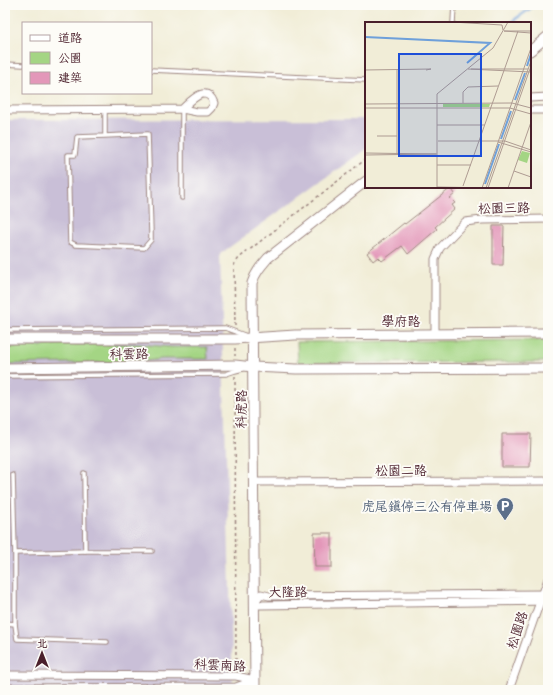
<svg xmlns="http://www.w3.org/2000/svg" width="553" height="695" viewBox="0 0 553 695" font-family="Delius,'LXGW WenKai TC',sans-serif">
<rect width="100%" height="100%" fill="#fdfcf7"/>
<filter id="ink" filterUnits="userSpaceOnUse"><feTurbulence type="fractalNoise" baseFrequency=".025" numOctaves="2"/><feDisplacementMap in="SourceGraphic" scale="8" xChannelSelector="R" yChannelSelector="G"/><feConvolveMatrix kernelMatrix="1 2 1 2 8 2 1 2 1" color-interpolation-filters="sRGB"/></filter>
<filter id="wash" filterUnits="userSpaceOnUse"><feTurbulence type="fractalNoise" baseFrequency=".012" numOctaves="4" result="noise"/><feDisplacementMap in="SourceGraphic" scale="16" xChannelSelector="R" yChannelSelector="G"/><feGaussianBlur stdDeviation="0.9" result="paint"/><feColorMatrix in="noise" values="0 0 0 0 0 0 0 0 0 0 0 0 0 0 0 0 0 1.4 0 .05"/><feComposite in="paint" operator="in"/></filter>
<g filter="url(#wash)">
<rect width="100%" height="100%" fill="#f1edd7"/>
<path fill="#c9bfd7" d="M366 119V149L220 254 233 690H5V120Z"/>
<g fill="#a4d584" stroke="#777a58">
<path d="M548 340V362L298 363 297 342Z"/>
<path d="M61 344H139L171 347H207L208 359H162L140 362 5 364V347L42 346Z"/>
</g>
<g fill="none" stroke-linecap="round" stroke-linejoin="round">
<path stroke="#6fa0da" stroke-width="2.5" d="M510 23 535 5"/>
</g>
<g id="blocks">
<g fill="#e397b9">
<path d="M451 188 455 194 450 198 455 203 452 205 455 209 435 227 437 229 408 254 402 246 382 261 378 257 373 261 367 253 404 223 405 224Z"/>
<path d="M493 226H504L503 265H493Z"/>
<path d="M502 434H531L530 467H502Z"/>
<path d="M314 533H332V567H315Z"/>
</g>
</g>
</g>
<g filter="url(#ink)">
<use href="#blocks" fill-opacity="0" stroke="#9e8681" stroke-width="1"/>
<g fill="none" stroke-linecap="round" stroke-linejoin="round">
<defs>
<g id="lane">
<path d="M453 23 454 5"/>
<path d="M5 64 23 65"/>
<path d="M151 70 366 80"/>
<path d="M105 109V136L77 137 75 155H68L70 242 76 245 144 248 151 240V233L148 134 105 136"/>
<path d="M182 109V198"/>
<path d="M5 330 225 328 244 335"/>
<path d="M5 376 226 374 235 371 243 369"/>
<path d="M84 473 85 551"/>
<path d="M15 553 85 551H152"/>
<path d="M5 623 15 624V553L13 475"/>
<path d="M15 624 17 639 107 642"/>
</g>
<g id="street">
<path d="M530 98 548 97"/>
<path d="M5 110 182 109 197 112H208L212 108 214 103C206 83 191 101 182 109"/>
<path d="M530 110H548"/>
<path d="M435 334V259L440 248 465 222 482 220 548 219"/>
<path d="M254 482 548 481"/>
<path d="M548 594 269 596 261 594 255 602 260 605 548 601"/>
<path d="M5 675 236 676 255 680"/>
<path d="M5 688 236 687 255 680"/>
<path d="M509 690 548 579"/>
</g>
<g id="secondary">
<path d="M530 51 548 36"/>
<path d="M5 339H235L295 335 548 333"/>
<path d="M5 368 235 365 253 367 296 369 548 368"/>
<path d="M255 690 252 283C255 273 261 266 268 258L366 181"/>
</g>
</defs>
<use href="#lane" stroke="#9e8681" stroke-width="5.5"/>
<use href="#street" stroke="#9e8681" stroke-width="9"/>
<use href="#secondary" stroke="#9e8681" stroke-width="11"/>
<g stroke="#9e8681" stroke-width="1.5" stroke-dasharray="3 3" stroke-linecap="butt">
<path d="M235 326 234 265 239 258 366 159"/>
<path d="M235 348V356"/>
<path d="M235 376 236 670"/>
</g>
<use href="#lane" stroke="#fff" stroke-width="3.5"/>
<use href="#street" stroke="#fff" stroke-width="7"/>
<use href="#secondary" stroke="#fff" stroke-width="9"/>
</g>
</g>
<defs>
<symbol id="parking-pin" viewBox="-11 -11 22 30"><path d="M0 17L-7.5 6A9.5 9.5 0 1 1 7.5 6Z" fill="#5c6f8a" stroke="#fdfcf7"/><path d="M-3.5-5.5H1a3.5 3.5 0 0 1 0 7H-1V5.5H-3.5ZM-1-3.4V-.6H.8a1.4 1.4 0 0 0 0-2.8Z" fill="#fff"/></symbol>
</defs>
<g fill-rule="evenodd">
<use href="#parking-pin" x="495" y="496" width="20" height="27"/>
</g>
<g text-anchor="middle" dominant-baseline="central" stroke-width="3.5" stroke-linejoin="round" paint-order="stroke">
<g font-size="13" fill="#4a1f2b" stroke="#fdfcf7">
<text transform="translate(504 208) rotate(-1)">松園三路</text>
<text x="401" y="321">學府路</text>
<text transform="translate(129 354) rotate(-1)">科雲路</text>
<text transform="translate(241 409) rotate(-90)">科虎路</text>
<text x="401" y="470">松園二路</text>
<text transform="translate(288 592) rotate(-1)">大隆路</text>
<text transform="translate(517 630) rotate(-71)">松園路</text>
<text transform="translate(220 665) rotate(3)">科雲南路</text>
</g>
<g font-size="13" fill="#4e5e75" stroke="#fdfcf7" text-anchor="end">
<text x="492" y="506">虎尾鎮停三公有停車場</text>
</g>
</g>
<g transform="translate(365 22)">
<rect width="166" height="166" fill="#f1edd7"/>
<path d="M78 82H125L124 85H78ZM157 129 165 131 162 141 153 138Z" fill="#a4d584"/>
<path fill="none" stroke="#6fa0da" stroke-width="2" d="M0 15 125 21 102 41M162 44 166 32M150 78 160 51M136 117 146 89M120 162 134 122"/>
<path fill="none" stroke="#ae9b92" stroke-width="1" d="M87 0 137 3 138 8M139 9 166 11M139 9H166M103 47 166 50M106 47H163M0 48 66 47 61 48M32 48V133M98 81V70L103 65 133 64M0 82 147 81 166 86M0 86H145L166 92M72 103H120M12 114H32M73 119H140L166 128M133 120 166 130M0 131 71 132M0 133 72 132M72 143H106M149 149 166 155M98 164 153 9M72 165 129 166M72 166V72L128 26 143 0M117 166 166 26M121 166 166 39M123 166 166 44M143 166 166 100"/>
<path fill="#1d4ed8" fill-opacity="0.15" stroke="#1d4ed8" stroke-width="2" d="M34 32H116V134H34Z"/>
<rect width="166" height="166" fill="none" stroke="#4a1f2b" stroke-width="2"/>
</g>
<rect width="553" height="695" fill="none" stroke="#fdfcf7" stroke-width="20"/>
<rect x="22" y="22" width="130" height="72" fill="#fdfcf7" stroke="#b5a4a5"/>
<rect x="30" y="35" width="20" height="6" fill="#ffffff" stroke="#b5a4a5"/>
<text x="58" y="42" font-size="12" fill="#4a1f2b">道路</text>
<rect x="30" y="52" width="20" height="12" fill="#a4d584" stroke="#b5a4a5"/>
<text x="58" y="62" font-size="12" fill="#4a1f2b">公園</text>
<rect x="30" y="72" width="20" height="12" fill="#e397b9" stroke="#b5a4a5"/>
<text x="58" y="82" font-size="12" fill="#4a1f2b">建築</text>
<g transform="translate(42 653)" stroke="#fdfcf7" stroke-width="3" paint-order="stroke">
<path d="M0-3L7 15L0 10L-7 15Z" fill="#4a1f2b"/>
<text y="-6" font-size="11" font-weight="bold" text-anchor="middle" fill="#4a1f2b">北</text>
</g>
</svg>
